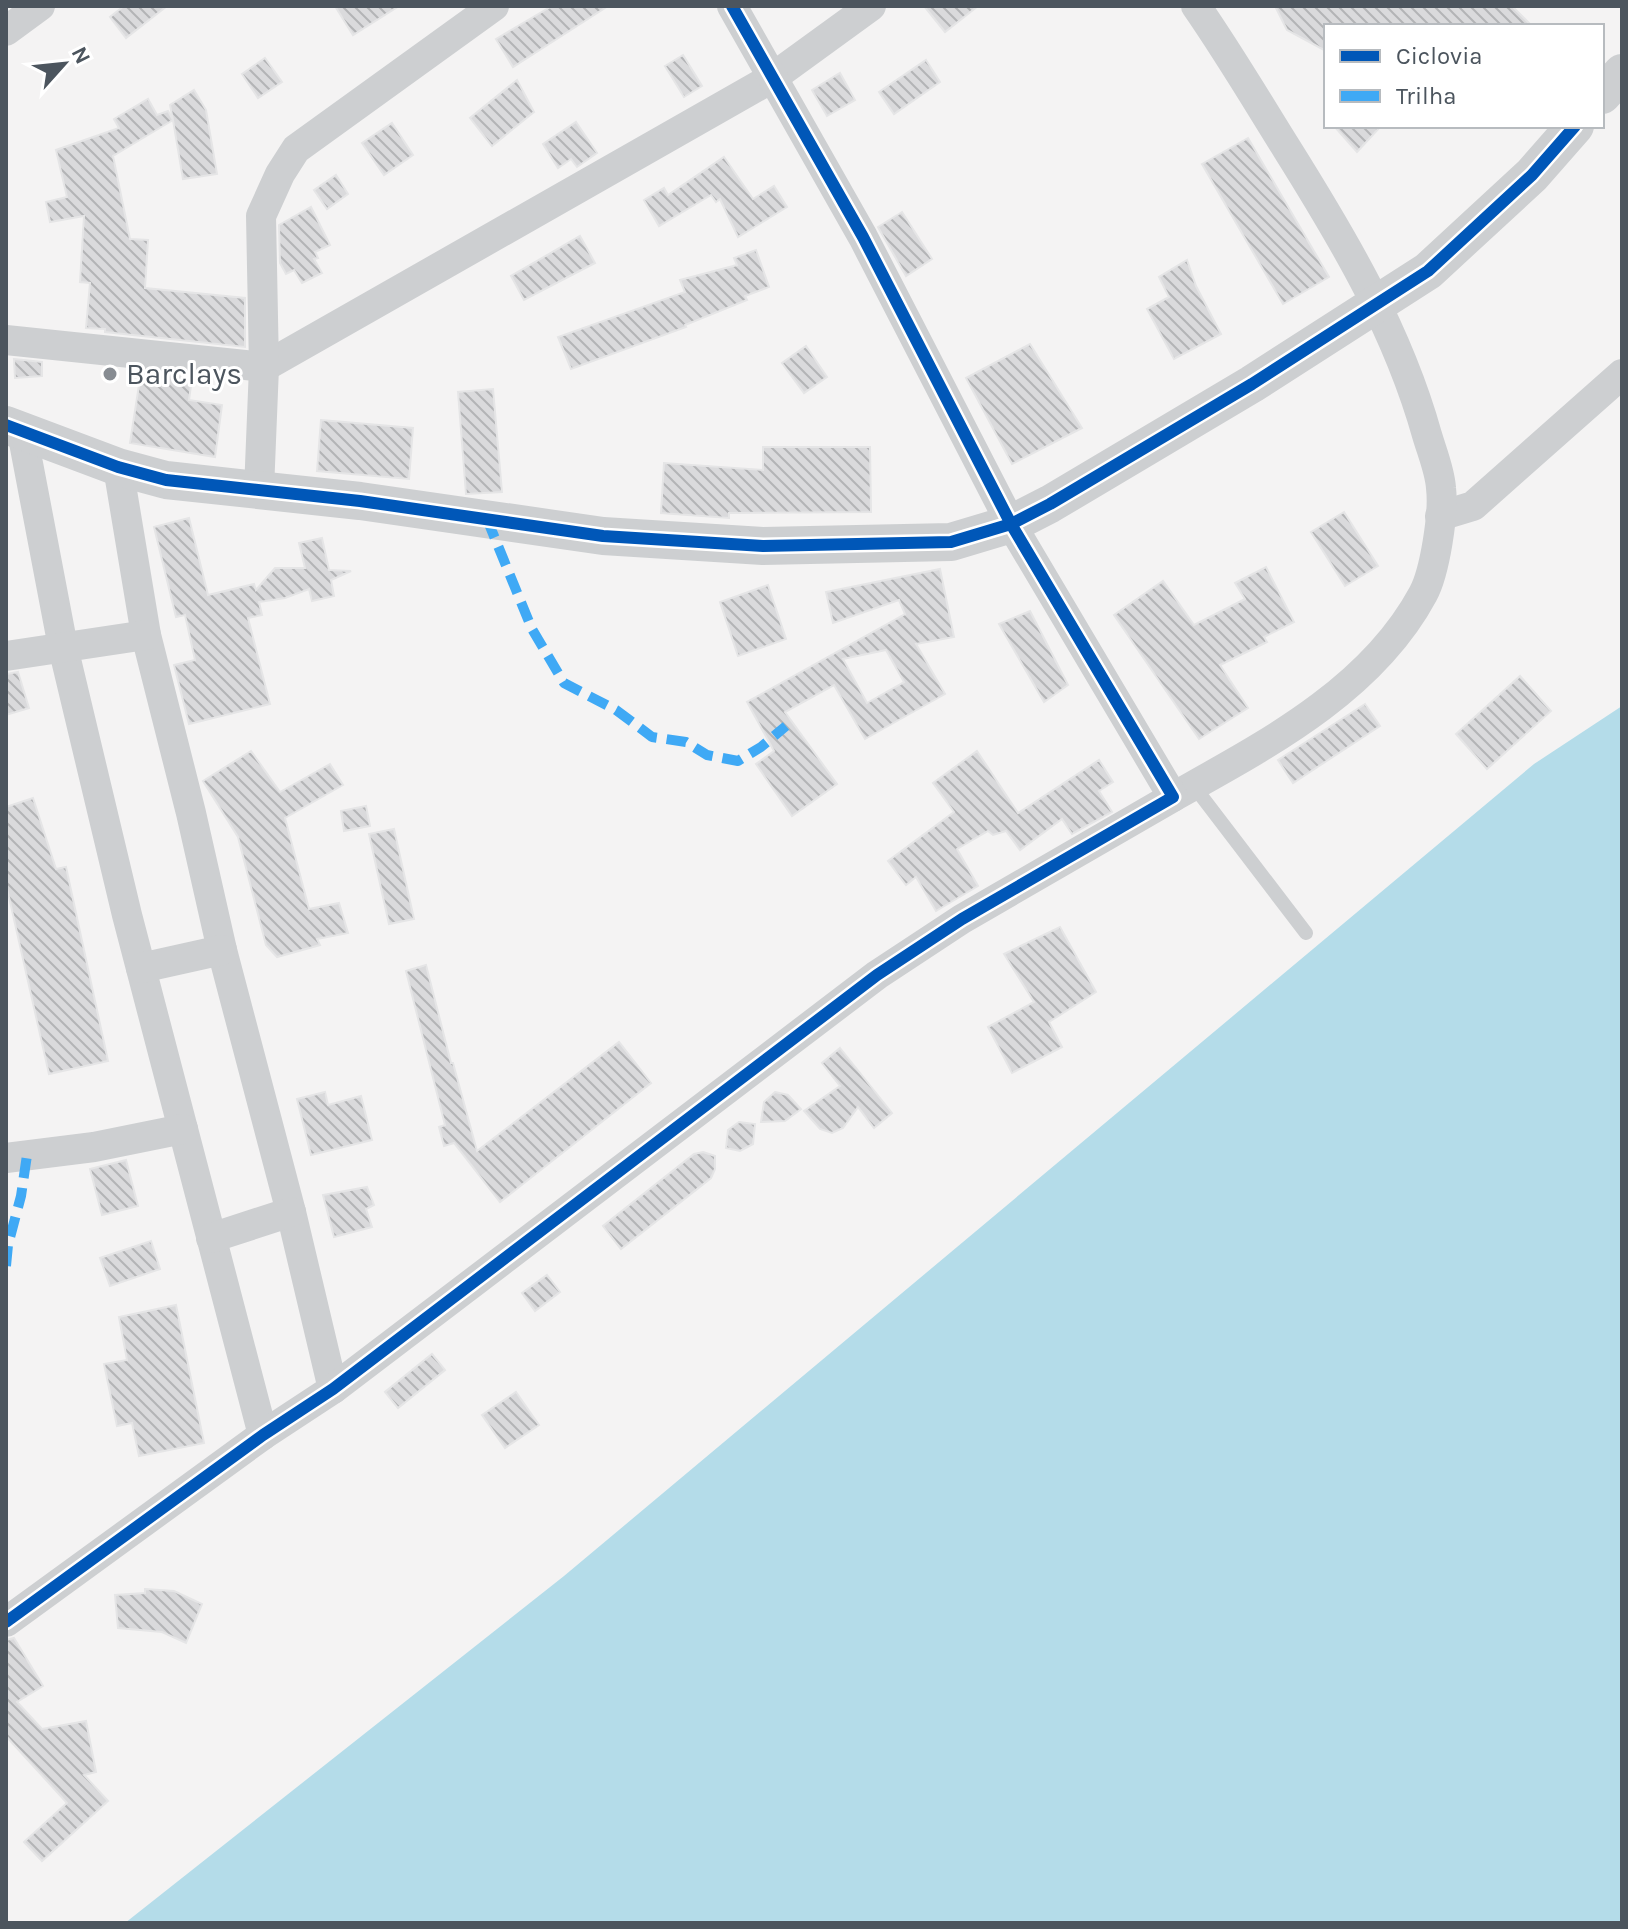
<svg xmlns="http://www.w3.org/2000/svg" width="1628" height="1929" viewBox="0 0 1628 1929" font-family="Karla,sans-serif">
<defs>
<pattern id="building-back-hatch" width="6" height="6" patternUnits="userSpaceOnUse" patternTransform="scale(2)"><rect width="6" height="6" fill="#dadadc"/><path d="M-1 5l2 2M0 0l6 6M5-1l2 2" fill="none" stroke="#b3b4b6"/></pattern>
</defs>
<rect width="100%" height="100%" fill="#f4f3f3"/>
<path fill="#b4dce9" d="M1622 706V1923H125L564 1576 1534 764Z"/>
<g fill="url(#building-back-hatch)" stroke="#e5e5e6" stroke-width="2" fill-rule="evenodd">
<path d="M124 6H167L126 38 110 17Z"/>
<path d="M335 6H399L353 35Z"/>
<path d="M552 6H608L513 67 496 39Z"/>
<path d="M924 6H978L945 32Z"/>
<path d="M1275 6H1512L1532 26H1326V51L1287 30Z"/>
<path d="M683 55 702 86 684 97 665 66Z"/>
<path d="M265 58 282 82 258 98 242 74Z"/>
<path d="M926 60 940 82 894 114 879 92Z"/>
<path d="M840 73 855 100 827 116 812 90Z"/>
<path d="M517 80 534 112 492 146 470 118Z"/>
<path d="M194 90 206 110 217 174 183 179 173 120 113 156 130 239 148 240 145 288 245 298V347L105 332V329L86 328 90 283 80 282 84 216 50 222 46 202 67 197 56 150 119 128 114 119 148 99 157 115 168 111 173 120 170 105Z"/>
<path d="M576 122 597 153 577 167 571 159 558 168 543 144Z"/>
<path d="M392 123 413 155 384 175 362 143Z"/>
<path d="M1334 126H1381L1357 152Z"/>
<path d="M1248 138 1329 277 1283 304 1202 164Z"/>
<path d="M724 157 753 199 774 186 787 207 738 237 720 199 716 202 711 195 659 226 644 200 664 188 668 195Z"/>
<path d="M336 175 348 194 327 209 314 190Z"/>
<path d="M311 207 330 245 315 252 318 258 314 259 322 273 302 283 294 270 286 274 280 263 279 225Z"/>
<path d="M902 212 932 259 906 276 878 227Z"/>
<path d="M580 236 595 263 524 300 511 276Z"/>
<path d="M756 250 769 287 745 296 747 300 685 325 686 327 571 369 558 337 685 292 680 280 737 265 734 258Z"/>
<path d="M1187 260 1196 286 1221 334 1174 359 1147 309 1169 297 1159 277Z"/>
<path d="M1030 344 1082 428 1012 464 966 378Z"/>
<path d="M806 346 827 377 804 393 782 363Z"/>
<path d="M14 359 42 362V376L15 378Z"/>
<path d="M141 372 192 378 189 400 222 405 215 457 130 443Z"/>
<path d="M493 389 502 492 466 494 458 392Z"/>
<path d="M321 420 413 428 409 479 317 471Z"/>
<path d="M763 447H870L871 512 729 513V518L661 513 664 463 763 470Z"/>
<path d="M1344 512 1378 566 1345 586 1311 532Z"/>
<path d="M189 518 208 595 254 584 256 590 275 568H305L299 543 322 538 329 570 351 571 331 580 334 596 312 601 309 589 285 598 259 602 262 615 248 618 270 704 189 724 174 665 195 660 185 615 176 617 154 527Z"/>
<path d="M1266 567 1294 622 1264 637 1267 642 1220 665 1248 708 1199 739 1114 615 1163 581 1194 625 1245 599 1235 583Z"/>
<path d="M940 569 954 637 916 644 945 694 865 739 834 685 785 712 837 784 792 816 756 764 774 751 747 702 905 614 899 600 833 623 826 592ZM886 650 904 682 867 703 843 659Z"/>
<path d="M768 585 786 639 738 656 720 602Z"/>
<path d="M1030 611 1068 685 1044 702 999 624Z"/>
<path d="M18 672 29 708 6 715V674Z"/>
<path d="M1520 676 1551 711 1487 769 1456 734Z"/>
<path d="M1365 704 1380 726 1293 783 1278 760Z"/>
<path d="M251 751 280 792 330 764 343 785 285 818 309 909 339 903 348 933 317 939 320 945 277 957 266 945 238 837 203 781Z"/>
<path d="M977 751 1018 813 1099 760 1113 782 1099 791 1112 812 1072 834 1062 819 1020 850 1006 831 993 835 988 831 957 849 978 886 936 911 916 877 906 885 888 861 954 812 933 783Z"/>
<path d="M33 798 56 869 66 867 108 1061 49 1074 6 884V807Z"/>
<path d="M366 806 370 826 344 831 341 811Z"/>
<path d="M394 829 414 919 389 924 369 834Z"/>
<path d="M1060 927 1096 992 1049 1022 1062 1047 1012 1073 988 1027 1034 1002 1004 954Z"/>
<path d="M426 965 451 1063H453L477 1151 619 1042 651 1083 500 1202 454 1143 444 1146 439 1127 445 1125 406 971Z"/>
<path d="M840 1048 892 1113 874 1128 858 1107 843 1128 832 1133 820 1129 804 1111 840 1086 822 1063Z"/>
<path d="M325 1092 328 1105 361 1096 372 1140 311 1155 297 1099Z"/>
<path d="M775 1092 788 1095 801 1109 785 1121 761 1122 764 1102Z"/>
<path d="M739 1122 755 1124 753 1144 740 1151 726 1148 728 1130Z"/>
<path d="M703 1152 715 1156V1169L711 1178 621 1249 603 1226 694 1154Z"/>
<path d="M126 1160 138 1206 102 1215 90 1169Z"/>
<path d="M367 1187 374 1205 366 1209 372 1227 334 1237 323 1195Z"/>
<path d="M151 1241 160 1269 110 1286 100 1258Z"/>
<path d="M547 1275 560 1292 535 1311 522 1293Z"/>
<path d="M176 1305 204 1443 139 1456 132 1423 117 1426 104 1364 127 1360 119 1317Z"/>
<path d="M432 1354 445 1370 398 1408 385 1392Z"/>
<path d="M516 1392 539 1425 505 1448 482 1415Z"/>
<path d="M145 1589 174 1591 202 1604 186 1643 162 1632 118 1628 115 1595 145 1593Z"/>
<path d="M14 1638 43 1686 17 1702 42 1729 86 1721 96 1772 84 1775 108 1801 42 1861 24 1842 67 1803 6 1736V1640Z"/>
</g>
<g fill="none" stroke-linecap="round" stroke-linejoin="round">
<path stroke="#cdcfd1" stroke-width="14" d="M1193 785 1306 933"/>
<g stroke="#cdcfd1" stroke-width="30">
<path d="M6 31 40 6"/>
<path d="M6 340 264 367 772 78 871 6"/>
<path d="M22 432 63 647 127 915 263 1435"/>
<path d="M118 467 146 635 191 813 222 950 291 1212 333 1389"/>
<path d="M259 490 264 367 261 216 280 174 296 149 494 6"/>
<path d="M1440 516 1473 506 1622 374"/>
<path d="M6 656 146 635"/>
<path d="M1173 797C1264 746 1371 691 1423 594 1435 572 1444 513 1441 488 1440 471 1432 452 1427 435 1398 331 1344 240 1287 149 1257 101 1228 52 1196 6"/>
<path d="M141 968 222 950"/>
<path d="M6 1158 94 1147 183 1129"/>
<path d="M211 1238 291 1212"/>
<path d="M6 1622 263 1435 333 1389 877 975 962 919 1173 797 1011 524 863 237 732 6"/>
</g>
<g stroke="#cdcfd1" stroke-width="38">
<path d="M1602 95 1622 73"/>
<path d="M6 425 118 467 166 480 360 501 603 536 763 546 951 542 1011 524 1050 504 1252 384 1428 271 1532 175 1575 126"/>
</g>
<g stroke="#3fa9f5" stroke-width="10" stroke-dasharray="20 10" stroke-linecap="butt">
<path d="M487 519 532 629 564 683 616 710 652 737 686 742 707 755 738 761 761 747 786 726"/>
<path d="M6 1266 8 1245 21 1196 27 1155"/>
</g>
<defs>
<g id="cycleway">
<path d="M6 425 118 467 166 480 360 501 603 536 763 546 951 542 1011 524 1050 504 1252 384 1428 271 1532 175 1575 126"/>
<path d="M6 1622 263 1435 333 1389 877 975 962 919 1173 797 1011 524 863 237 732 6"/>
</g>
</defs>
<use href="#cycleway" stroke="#fff" stroke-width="17"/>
<use href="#cycleway" stroke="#0057b8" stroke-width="12"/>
</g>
<circle fill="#878c92" stroke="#fff" stroke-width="3" cx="110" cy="374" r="8"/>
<g text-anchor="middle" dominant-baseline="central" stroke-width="6" stroke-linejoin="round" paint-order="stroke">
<g font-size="30" fill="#4c555e" stroke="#fff" text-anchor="start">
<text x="126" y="374">Barclays</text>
</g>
</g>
<rect width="1628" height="1929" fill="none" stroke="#4c555e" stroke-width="16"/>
<rect x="1324" y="24" width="280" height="104" fill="#ffffff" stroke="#b7bbbf" stroke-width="2"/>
<rect x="1340" y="50" width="40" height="12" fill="#0057b8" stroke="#b7bbbf" stroke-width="2"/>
<text x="1396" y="64" font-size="24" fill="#4c555e">Ciclovia</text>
<rect x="1340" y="90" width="40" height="12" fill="#3fa9f5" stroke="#b7bbbf" stroke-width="2"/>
<text x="1396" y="104" font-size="24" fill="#4c555e">Trilha</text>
<g transform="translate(64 64) rotate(63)" stroke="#ffffff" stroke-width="6" paint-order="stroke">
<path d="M0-6L14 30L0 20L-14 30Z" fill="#4c555e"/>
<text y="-12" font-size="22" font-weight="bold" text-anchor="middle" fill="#4c555e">N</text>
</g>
</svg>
